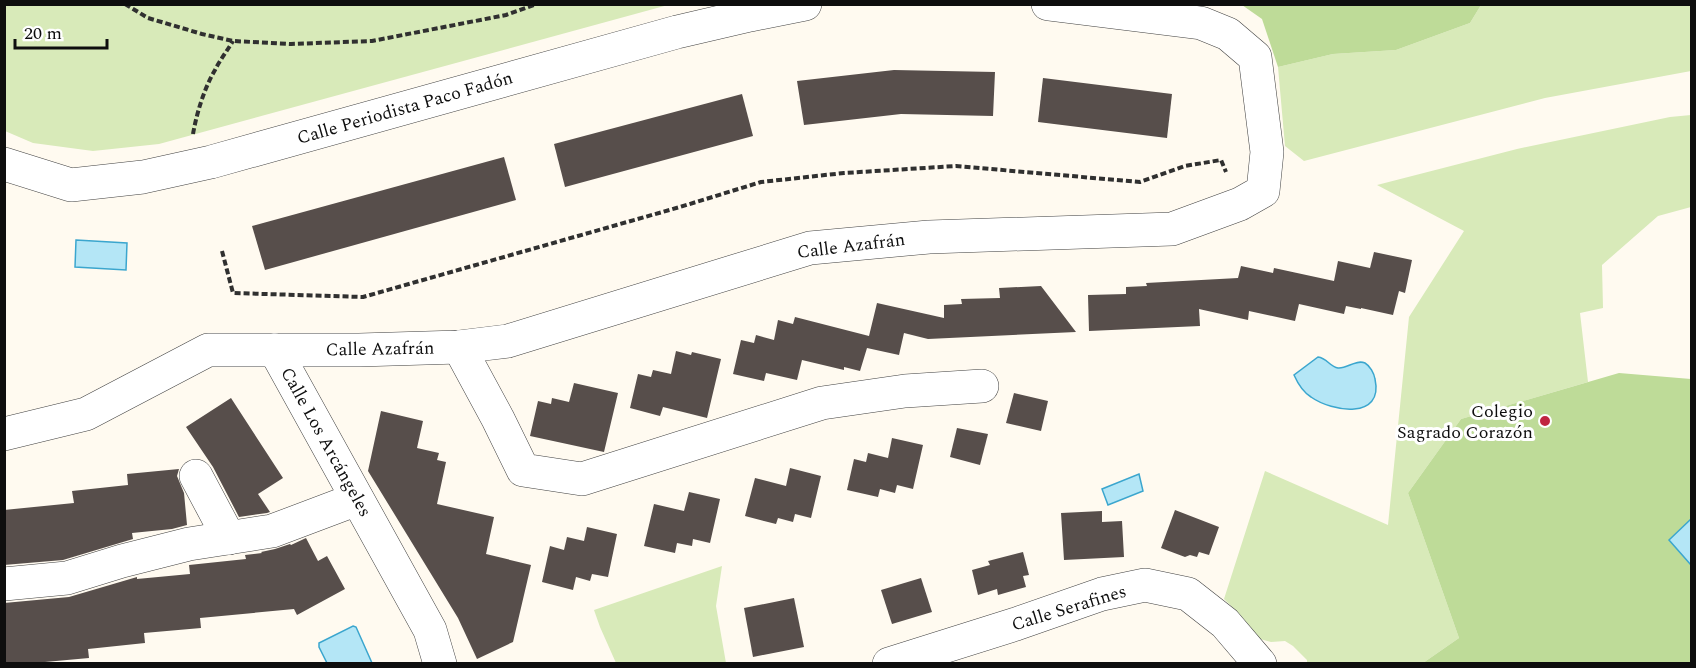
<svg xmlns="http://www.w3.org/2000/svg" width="1696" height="668" viewBox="0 0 1696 668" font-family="Spectral,serif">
<rect width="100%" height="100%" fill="#fffaf0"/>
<g fill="#d8eab9">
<path d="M4 5 5 4 668 5 159 144 93 151 33 143 5 131Z"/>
<path d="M1481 5H1691V71L1545 98 1304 161 1285 146 1278 67 1333 54 1396 50 1470 23Z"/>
<path d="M1691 115V207L1658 216 1602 265 1603 308 1580 313 1588 382 1461 419 1408 493 1459 638 1423 663H1307V660L1293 646 1285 641 1271 642 1260 639 1241 616 1224 599 1265 471 1388 525 1409 317 1464 231 1377 185 1517 149 1670 117Z"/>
<path d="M722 566 716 606 726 663H616L600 627 594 610Z"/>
</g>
<g fill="#bedb98">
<path d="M1242 5H1481L1470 23 1396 50 1333 54 1278 67 1262 19Z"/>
<path d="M1619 373 1691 379V519L1669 540 1691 565V663H1423L1459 638 1408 493 1461 419Z"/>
</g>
<g fill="#b4e6f6" stroke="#3ba6ce" stroke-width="1.5">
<path d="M76 240 127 243 126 270 75 267Z"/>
<path d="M1318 357C1327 358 1330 367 1338 368 1347 369 1356 359 1365 363 1370 366 1374 373 1375 379 1384 420 1332 412 1311 397 1303 392 1298 384 1294 375Z"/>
<path d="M1139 474 1143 491 1108 505 1102 489Z"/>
<path d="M1691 519V565L1669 540Z"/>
<path d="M353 626 356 627 372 663H327L319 647V643Z"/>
</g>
<g fill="#574e4b">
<path d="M894 70 995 72 993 116 901 114 804 125 797 81Z"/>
<path d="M1043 78 1172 94 1167 138 1038 122Z"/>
<path d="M742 94 753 136 565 187 554 144Z"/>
<path d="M504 157 516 200 265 270 252 226Z"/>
<path d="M1374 252 1412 260 1405 293 1399 291 1393 315 1361 308V309L1346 306 1344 314 1299 304 1295 321 1249 311 1248 320 1199 309 1200 326 1089 331 1088 295 1126 294V287L1147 286 1146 283 1238 278 1241 266 1273 273 1274 268 1334 281 1338 261 1370 268Z"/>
<path d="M1041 286 1076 332 928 339 904 333 899 355 867 348 860 371 844 367V370L802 360 797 380 766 373 764 381 733 374 741 340 754 343 756 335 774 340 778 320 793 324 795 317 869 336 877 303 944 318V305L962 304 961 299 1000 298 999 288Z"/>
<path d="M676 351 691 355 692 352 721 359 707 418 663 407 660 416 630 408 638 374 651 377 653 370 671 374Z"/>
<path d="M574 383 618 393 604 452 530 436 538 401 551 404 552 398 569 402Z"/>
<path d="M1014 393 1048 401 1041 431 1006 423Z"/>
<path d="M231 398 283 478 258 494 270 512 267 513 239 517 213 467 186 427Z"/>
<path d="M381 411 423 421 417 448 439 453 437 460 446 462 437 504 494 517 486 554 531 565 513 642 477 659 458 618 368 471Z"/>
<path d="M957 428 988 434 980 465 950 457Z"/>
<path d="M892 438 923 445 913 489 897 485 895 493 880 489 878 497 847 490 854 459 866 462 868 453 888 458Z"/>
<path d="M790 468 821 476 811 518 795 514 793 522 778 518 776 524 745 516 755 478 786 486Z"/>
<path d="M179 469 177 476 184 493 187 525 172 529 132 533 133 539 63 560 4 565V510L74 503 72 491 128 485 127 474Z"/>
<path d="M689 492 720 499 710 543 693 539 692 546 677 543 675 553 644 546 654 504 684 511Z"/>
<path d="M1175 510 1219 527 1209 555 1199 552 1197 557 1190 555 1185 557 1161 548Z"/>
<path d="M1102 511V522L1122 521 1124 557 1064 560 1061 513Z"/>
<path d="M587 527 617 534 608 577 592 574 590 581 576 577 573 590 542 582 550 546 564 550 567 537 584 541Z"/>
<path d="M306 538 318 561 327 556 345 589 297 615 294 609 200 618 201 628 144 633 145 643 88 649 89 658 34 663H4V603L69 597 137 577V579L190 574 189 565 246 559 245 555 262 553 261 552 275 549 290 544 291 545Z"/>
<path d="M1023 552 1029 575 1023 576 1026 587 998 595 997 589 978 595 972 570 990 565 988 561Z"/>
<path d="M921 578 932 612 892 624 881 590Z"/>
<path d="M794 598 804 647 753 657 744 608Z"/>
</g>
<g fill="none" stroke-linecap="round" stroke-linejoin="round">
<defs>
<g id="minor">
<path d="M4 164 71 185 143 177 211 162 677 32 750 15 805 4"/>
<path d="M459 347 498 419 523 470 582 479 822 403 905 391 982 386"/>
<path d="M275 350 430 630 440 664"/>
<path d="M4 434 86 414 208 350H359L459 347 508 341 810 248 929 237 1172 229 1240 204 1263 191 1267 152 1255 57 1228 34 1201 23 1048 4"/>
<path d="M196 476 229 538"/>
<path d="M4 584 67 578 122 561 189 544 272 531 357 499"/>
<path d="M889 664 1016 624 1102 594 1145 585 1188 594 1225 623 1260 664"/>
</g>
</defs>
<use href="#minor" stroke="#414141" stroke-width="34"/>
<g stroke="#303030" stroke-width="4" stroke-dasharray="6 3" stroke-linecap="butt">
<path d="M125 4 148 18 202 34 233 41 291 44 372 41 506 15 537 4"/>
<path d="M193 134C197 112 204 89 215 70 220 60 227 51 233 41"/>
<path d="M222 251 233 293 363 297 680 207 761 182 844 173 956 166 1140 182 1185 166 1221 160 1226 172"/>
</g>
<use href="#minor" stroke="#fff" stroke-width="33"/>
</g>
<circle fill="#c02540" stroke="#fff" stroke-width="2" cx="1545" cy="421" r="6"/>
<g text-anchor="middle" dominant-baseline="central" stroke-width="6" stroke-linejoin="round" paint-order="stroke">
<g font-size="18" fill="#0e0e0e" stroke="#fff">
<text transform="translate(405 108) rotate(-16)">Calle Periodista Paco Fadón</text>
<text transform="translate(851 246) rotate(-7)">Calle Azafrán</text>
<text transform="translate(380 349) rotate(-1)">Calle Azafrán</text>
<text transform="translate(326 442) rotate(61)">Calle Los Arcángeles</text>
<text transform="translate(1069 608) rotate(-17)">Calle Serafines</text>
</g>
<g font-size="18" fill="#0e0e0e" stroke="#fff" text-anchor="end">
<text x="1533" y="411">Colegio<tspan x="1533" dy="21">Sagrado Corazón</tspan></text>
</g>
</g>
<rect width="1696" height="668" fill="none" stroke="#0e0e0e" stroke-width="12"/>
<path d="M15 39v9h92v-9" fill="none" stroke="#0e0e0e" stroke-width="3"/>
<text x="24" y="39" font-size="18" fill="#0e0e0e" stroke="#ffffff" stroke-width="4.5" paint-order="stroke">20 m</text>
</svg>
